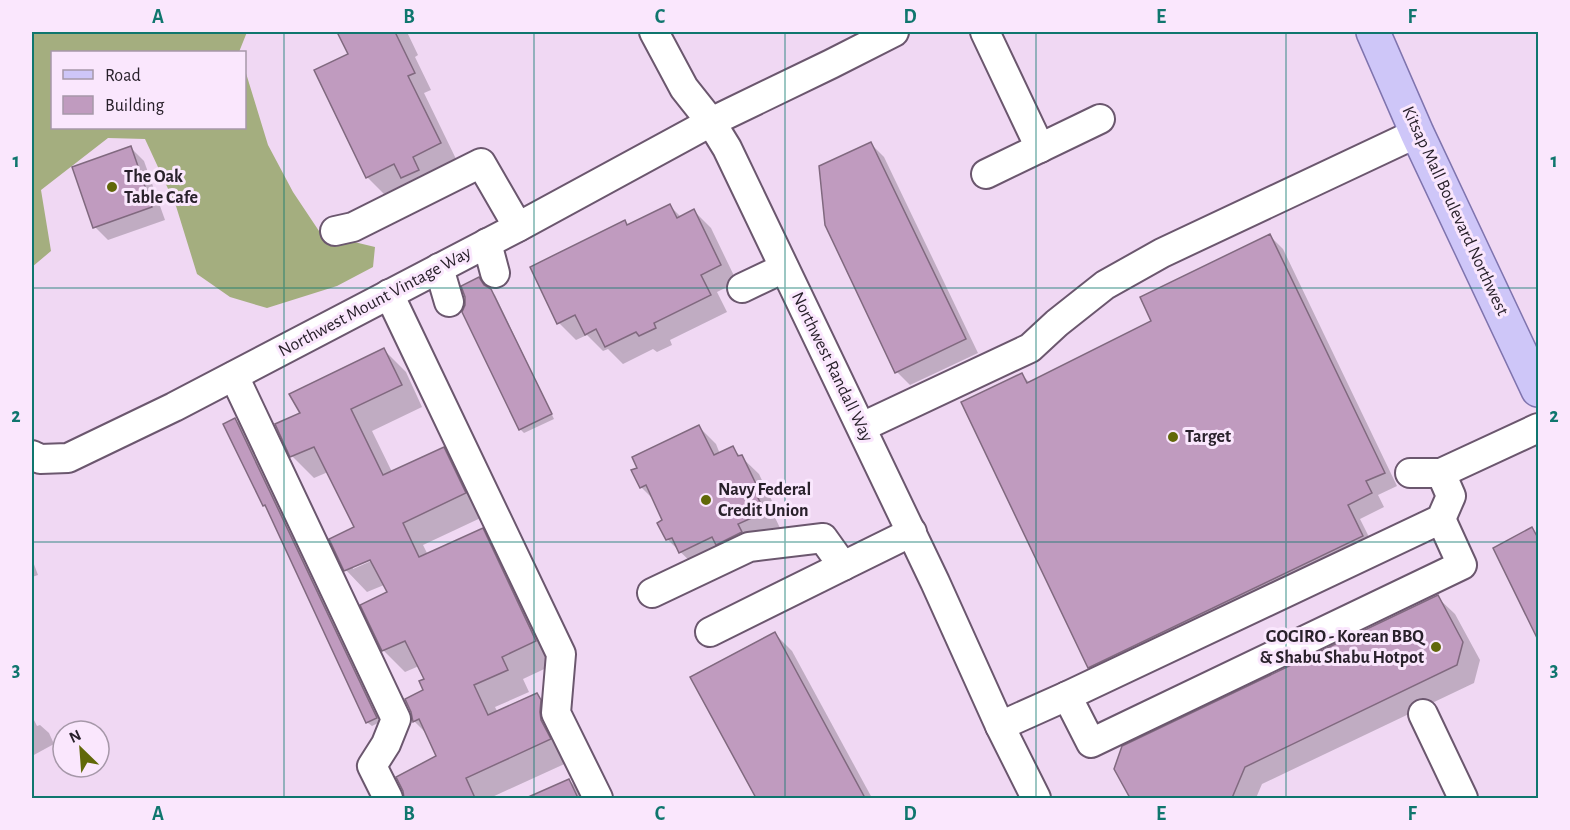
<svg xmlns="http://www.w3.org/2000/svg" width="1570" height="830" viewBox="0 0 1570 830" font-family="'Alegreya Sans',sans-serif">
<rect width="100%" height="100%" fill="#f0d8f3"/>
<path fill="#a4ae7f" d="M32 32H247L239 52H52V128H244L245 70 268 145 293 192 321 234 375 247 373 267 337 286 267 308 230 297 197 274 176 206 145 139 108 138 41 190 51 251 32 267Z"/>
<g fill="#0003" fill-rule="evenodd">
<path d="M339 32H407L418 55 415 57 431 90 424 93 457 161 420 194 408 183 384 194 367 177 350 55Z"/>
<path d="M871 144 884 157 978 353 910 385 897 372Z"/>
<path d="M131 148 144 161 165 220 108 240 95 227Z"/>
<path d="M670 206 681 217 694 211 711 228 737 282 717 292 727 312 670 340 672 345 657 352 653 349 623 364 608 349 603 351 587 335 576 340 559 323 624 222 628 226Z"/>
<path d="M1270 236 1283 249 1397 486 1378 495 1384 507 1360 519 1375 549 1102 680 1089 667 1022 375 1030 383 1153 322Z"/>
<path d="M486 288 495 295 554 419 524 433 520 429Z"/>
<path d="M384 350 406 372 422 407 372 431 392 472 443 448 465 470 487 515 423 545 428 555 482 530 504 552 557 663 523 679 529 692 495 707 498 713 537 695 559 716 571 761 490 798H406L404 791 438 757 427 734 414 721 425 691 426 679 419 666 405 672 383 650 362 605 389 593 384 585 367 592 346 570 356 528 328 472 314 478 292 456 302 414ZM376 555 378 558 353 569V566Z"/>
<path d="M235 420 239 423 380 722 372 726 368 723 268 508 265 505Z"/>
<path d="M699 427 716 444 720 454 732 448 759 474 772 501 768 503 781 530 698 569 667 539 664 520 655 501 641 487Z"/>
<path d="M32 559 38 575 32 577Z"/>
<path d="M1437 597 1455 614 1480 660 1474 683 1262 784 1256 798H1132L1116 769Z"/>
<path d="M774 633 792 651 872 798H758L692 678Z"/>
<path d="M32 716 37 726 40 725 49 733 54 744 32 756Z"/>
<path d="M569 780 587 798H529Z"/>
</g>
<g fill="#c09bbf" stroke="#80697f" stroke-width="1.5">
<path d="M337 32H395L415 73 408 76 441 143 413 157 419 170 401 178 394 164 366 178 314 70 348 54Z"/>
<path d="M871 142 966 339 895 373 825 225 819 166Z"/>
<path d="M131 146 152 207 93 228 72 167Z"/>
<path d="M670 204 677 218 694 209 721 265 701 275 711 295 654 323 656 328 639 336 636 332 605 347 596 329 585 335 575 315 557 324 530 267 625 220 627 225Z"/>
<path d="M1270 234 1385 473 1366 481 1372 493 1348 505 1363 536 1088 668 961 402 1022 373 1027 383 1151 321 1140 297Z"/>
<path d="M479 277 484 285 491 289 552 414 519 430 462 312 465 305V297L461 286Z"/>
<path d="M384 348 402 385 351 409 383 475 444 447 466 493 403 523 419 557 483 528 536 641 502 657 508 670 474 685 488 715 537 693 541 700 540 712 541 720 551 739 466 778 475 798H404L403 791 396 777 436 756 419 719 413 722 411 712 405 699 423 690 419 681 424 679 405 641 382 651 360 605 387 592 370 560 344 571 329 539 354 527 314 447 290 457 275 424 300 413 289 394Z"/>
<path d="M235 418 377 718 366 723 265 505 263 506 223 424Z"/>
<path d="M699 425 714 455 733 446 738 456 742 455 756 484 752 486 765 512 738 524 742 532 716 545 712 537 679 553 672 538 666 540 657 523 662 520 646 485 640 488 631 470 637 468 632 457Z"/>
<path d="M1532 527 1539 540V642L1493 548Z"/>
<path d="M1438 595 1463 642 1457 665 1245 767 1232 798H1130L1114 769 1122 746Z"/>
<path d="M775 632 865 798H756L690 677Z"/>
<path d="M569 779 578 798H526Z"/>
</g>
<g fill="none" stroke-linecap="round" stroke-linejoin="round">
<defs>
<g id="minor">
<path d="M654 32 684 88 711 122 727 148 935 582 1000 726 1036 798"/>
<path d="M985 32 1040 148"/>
<path d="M986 174 1100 119"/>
<path d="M335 231 353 227 481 163 518 227"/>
<path d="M487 243 495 273"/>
<path d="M439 268 449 302"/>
<path d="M742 288 784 268"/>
<path d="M389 294 561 654 556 713 598 798"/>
<path d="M234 376 396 719 386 744 372 766 388 798"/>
<path d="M862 427 1030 348 1057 323 1105 285 1162 253 1417 133"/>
<path d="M32 455 40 459 68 458 174 407 518 227 711 122 831 64 894 32"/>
<path d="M1410 473H1441L1538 428"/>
<path d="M652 593 749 547 823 538 843 566 912 532"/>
<path d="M710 632 843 566"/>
<path d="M1067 696 1091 743 1462 565 1441 519"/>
<path d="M1423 714 1463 798"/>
<path d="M1000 726 1067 696 1441 519 1451 496 1441 473"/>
</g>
<path id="major" d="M1373 32 1417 133 1538 390"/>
</defs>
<use href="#minor" stroke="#6b576e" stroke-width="32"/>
<use href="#major" stroke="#7f74ae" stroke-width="36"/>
<use href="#minor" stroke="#fff" stroke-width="28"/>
<use href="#major" stroke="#cec6f8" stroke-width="33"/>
</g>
<path fill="none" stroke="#0f766e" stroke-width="1.5" stroke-opacity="0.55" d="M284 32V798M534 32V798M785 32V798M1036 32V798M1286 32V798M32 288H1538M32 542H1538"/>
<g fill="#616809" stroke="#fae7fd" stroke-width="2">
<circle cx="112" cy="187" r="6"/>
<circle cx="1173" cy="437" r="6"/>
<circle cx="706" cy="500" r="6"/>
<circle cx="1436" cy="647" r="6"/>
</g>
<g text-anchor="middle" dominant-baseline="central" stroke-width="6" stroke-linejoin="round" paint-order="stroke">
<g font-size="18" font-weight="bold" fill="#29212b" stroke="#fae7fd" text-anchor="start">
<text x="124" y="177">The Oak<tspan x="124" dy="21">Table Cafe</tspan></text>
<text x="1185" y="437">Target</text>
<text x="718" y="490">Navy Federal<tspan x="718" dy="21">Credit Union</tspan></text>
<text x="1424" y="637" text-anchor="end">GOGIRO - Korean BBQ<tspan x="1424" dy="21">&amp; Shabu Shabu Hotpot</tspan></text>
</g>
<g font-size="18" fill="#29212b" stroke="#fae7fd">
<text transform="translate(1455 211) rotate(65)">Kitsap Mall Boulevard Northwest</text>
<text transform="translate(375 302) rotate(-28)">Northwest Mount Vintage Way</text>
<text transform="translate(832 367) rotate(64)">Northwest Randall Way</text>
</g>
</g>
<rect width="1570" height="830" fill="none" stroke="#fae7fd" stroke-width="66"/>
<rect x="51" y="51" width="195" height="78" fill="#fae7fd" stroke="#a698a9" stroke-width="1.5"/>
<rect x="63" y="70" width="30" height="9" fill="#cec6f8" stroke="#a698a9" stroke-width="1.5"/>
<text x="105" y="81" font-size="18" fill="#29212b">Road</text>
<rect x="63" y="96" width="30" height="18" fill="#c09bbf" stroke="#a698a9" stroke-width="1.5"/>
<text x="105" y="111" font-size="18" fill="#29212b">Building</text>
<g transform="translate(81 749) rotate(335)"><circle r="28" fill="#fae7fd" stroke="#a698a9" stroke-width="1.5"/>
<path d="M0-4.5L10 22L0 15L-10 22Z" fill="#616809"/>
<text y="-9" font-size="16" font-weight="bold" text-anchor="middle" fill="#29212b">N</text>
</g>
<rect x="33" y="33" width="1504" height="764" fill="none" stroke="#0f766e" stroke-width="2"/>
<g font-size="20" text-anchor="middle" font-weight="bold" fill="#0f766e">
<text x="158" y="23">A</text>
<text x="409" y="23">B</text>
<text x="660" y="23">C</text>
<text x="910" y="23">D</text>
<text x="1161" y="23">E</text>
<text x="1412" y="23">F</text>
<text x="16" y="167">1</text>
<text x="1554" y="167">1</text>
<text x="16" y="422">2</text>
<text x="1554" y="422">2</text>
<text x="16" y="676">3</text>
<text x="1554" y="676">3</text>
<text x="158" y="820">A</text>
<text x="409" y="820">B</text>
<text x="660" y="820">C</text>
<text x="910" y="820">D</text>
<text x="1161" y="820">E</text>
<text x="1412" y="820">F</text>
</g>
</svg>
